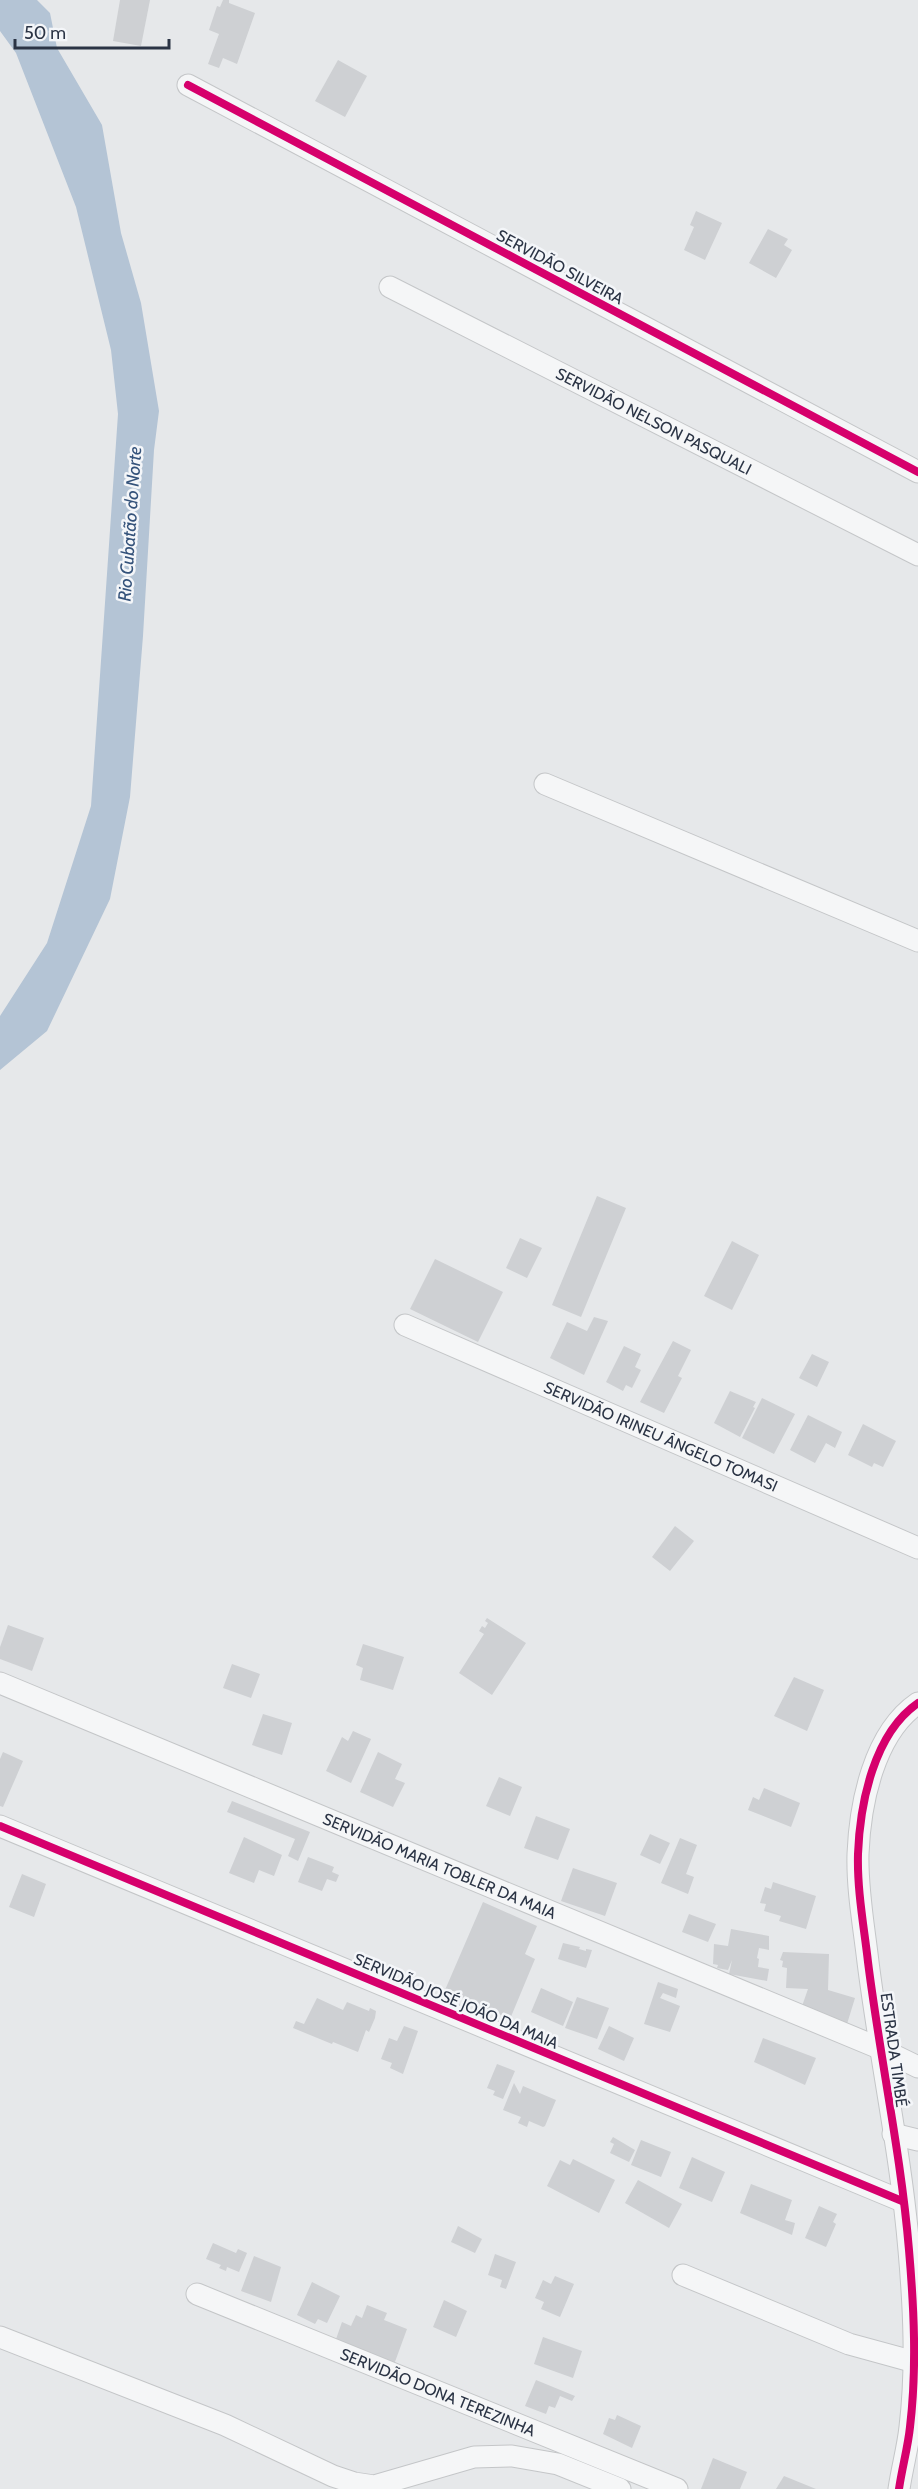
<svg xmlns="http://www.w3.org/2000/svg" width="918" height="2489" viewBox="0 0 918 2489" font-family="Cabin,sans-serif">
<rect width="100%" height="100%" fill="#e6e8ea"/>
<path fill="#b4c4d5" d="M0 0H37L50 13 57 48 102 125 121 233 141 303 159 411 154 450 143 636 130 797 110 899 47 1031 0 1070V1016L47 943 91 806 118 414 111 350 76 207 16 53 0 31Z"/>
<g fill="#ced0d3">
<path d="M120 0H150L141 46 113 41Z"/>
<path d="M223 0H229V3L255 13 237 64 223 58 219 68 208 64 219 34 209 30 217 6 220 7Z"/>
<path d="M338 60 367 76 345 117 315 101Z"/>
<path d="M696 211 722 223 705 260 684 250 694 227 690 225Z"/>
<path d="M768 229 788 239 784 245 792 250 776 278 749 263Z"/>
<path d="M597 1196 626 1208 581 1317 552 1305Z"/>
<path d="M520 1238 542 1248 527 1278 506 1268Z"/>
<path d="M732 1241 759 1255 732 1310 704 1296Z"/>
<path d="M435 1259 503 1292 478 1342 410 1309Z"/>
<path d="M594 1317 608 1321 584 1375 550 1358 567 1322 587 1331Z"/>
<path d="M673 1341 691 1350 678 1376 682 1378 664 1413 640 1402Z"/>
<path d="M624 1346 641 1354 635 1367 641 1370 632 1388 626 1385 623 1391 606 1382Z"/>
<path d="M812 1354 829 1362 817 1387 799 1378Z"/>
<path d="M730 1391 756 1402 753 1407 755 1408 740 1437 714 1423Z"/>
<path d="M762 1398 795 1414 774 1454 742 1438Z"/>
<path d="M808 1415 842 1432 835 1448 826 1443 815 1463 790 1450Z"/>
<path d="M863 1424 896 1441 883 1467 874 1463 872 1467 848 1455Z"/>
<path d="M675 1526 694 1541 670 1571 652 1557Z"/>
<path d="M487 1618 526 1643 492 1695 459 1673 484 1634 479 1631 482 1626 485 1628 488 1623 485 1621Z"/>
<path d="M8 1625 44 1638 32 1671 0 1659V1647Z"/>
<path d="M363 1644 404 1657 393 1690 360 1680 363 1668 356 1665Z"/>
<path d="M232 1664 260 1674 251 1698 223 1688Z"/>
<path d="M794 1677 824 1690 807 1731 774 1716Z"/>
<path d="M263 1714 292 1723 282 1755 252 1745Z"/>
<path d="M353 1731 371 1739 351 1783 326 1771 342 1737 348 1741Z"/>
<path d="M3 1752 23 1761 3 1807 0 1806V1759Z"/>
<path d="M378 1752 402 1764 395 1779 405 1783 393 1807 360 1792Z"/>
<path d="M499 1777 522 1787 510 1816 486 1806Z"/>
<path d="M764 1788 800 1803 791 1827 748 1810 753 1797 759 1800Z"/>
<path d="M232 1801 310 1832 298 1861 288 1856 295 1839 227 1812Z"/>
<path d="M536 1816 570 1829 558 1860 524 1848Z"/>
<path d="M650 1834 670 1843 660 1864 640 1855Z"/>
<path d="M244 1837 282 1855 274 1876 259 1870 254 1883 229 1873Z"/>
<path d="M680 1838 697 1845 686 1874 694 1877 688 1894 661 1883Z"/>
<path d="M308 1857 334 1867 332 1872 339 1875 336 1882 327 1879 322 1891 298 1882Z"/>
<path d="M573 1868 617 1883 605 1916 561 1901Z"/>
<path d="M22 1874 46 1884 34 1917 9 1907Z"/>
<path d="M773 1882 816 1896 806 1929 779 1921 781 1916 764 1911 766 1904 760 1903 765 1887 771 1889Z"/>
<path d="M483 1902 537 1926 525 1954 535 1959 510 2019 445 1990Z"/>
<path d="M689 1914 716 1924 708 1942 682 1932Z"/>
<path d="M731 1929 769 1936V1950L759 1948 757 1958 759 1959 758 1967 769 1969 767 1981 729 1974 732 1960 728 1970 717 1968 718 1965 713 1964 714 1944 728 1946Z"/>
<path d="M563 1943 580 1947 579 1949 586 1951V1949L592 1950 586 1968 558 1959Z"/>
<path d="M783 1952 829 1954 828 1990 855 1998 847 2024 801 2009 808 1989 786 1988 787 1968 782 1967 783 1961 780 1960Z"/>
<path d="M658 1982 678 1989 676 1998 663 1993 660 1998 680 2006 670 2032 644 2024Z"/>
<path d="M541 1988 573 2002 563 2026 531 2012Z"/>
<path d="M577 1997 609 2008 597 2039 565 2028Z"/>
<path d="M317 1998 343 2010 347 2002 369 2011 370 2008 376 2011 375 2018 369 2032 366 2030 358 2052 333 2042 332 2044 293 2028 296 2021 304 2024Z"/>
<path d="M404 2026 418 2031 403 2074 390 2068 392 2063 381 2059 389 2038 397 2041Z"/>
<path d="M609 2026 634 2038 624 2061 598 2049Z"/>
<path d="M763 2038 816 2058 805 2085 754 2062Z"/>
<path d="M497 2064 515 2071 503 2099 493 2095 495 2091 487 2088Z"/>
<path d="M514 2083 520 2094 523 2086 556 2100 545 2126 543 2127 529 2121 527 2127 518 2123 521 2117 503 2110Z"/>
<path d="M613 2137 635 2150 629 2162 610 2153 614 2144 610 2142Z"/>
<path d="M641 2140 671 2152 661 2177 631 2165Z"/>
<path d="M692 2157 725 2172 712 2202 679 2188Z"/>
<path d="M573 2159 615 2180 599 2213 547 2186 560 2160 570 2165Z"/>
<path d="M638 2180 682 2204 669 2228 625 2203Z"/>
<path d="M751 2184 792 2200 785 2220 795 2223 792 2235 740 2213Z"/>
<path d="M819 2206 837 2214 833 2222 836 2224 826 2247 805 2238Z"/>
<path d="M458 2226 482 2239 475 2253 451 2242Z"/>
<path d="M213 2243 236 2253 238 2249 247 2253 239 2272 227 2267 226 2271 219 2268 221 2265 206 2259Z"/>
<path d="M495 2254 516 2262 506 2289 500 2287 502 2280 488 2275Z"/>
<path d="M254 2256 281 2267 271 2302 241 2291Z"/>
<path d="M555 2276 574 2284 560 2317 541 2309 544 2302 535 2298 543 2280 551 2284Z"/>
<path d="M312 2282 340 2296 327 2323 318 2319 315 2324 297 2315Z"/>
<path d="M444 2300 467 2311 456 2337 433 2327Z"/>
<path d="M367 2305 387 2313 384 2320 407 2329 392 2370 335 2342 342 2322 351 2326 356 2315 362 2318Z"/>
<path d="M543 2337 582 2351 573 2378 534 2364Z"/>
<path d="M536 2380 575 2396 572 2401 560 2396 555 2408 549 2406 546 2414 525 2406Z"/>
<path d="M617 2415 641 2426 632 2448 603 2434 609 2418 615 2420Z"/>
<path d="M713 2458 747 2472 740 2489H701Z"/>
<path d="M784 2476 816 2489H776Z"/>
</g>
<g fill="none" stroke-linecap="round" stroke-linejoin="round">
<defs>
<g id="minor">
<path d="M188 85 918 472"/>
<path id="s1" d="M390 287 918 555"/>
<path d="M545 784 918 941"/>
<path id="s2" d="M405 1325 918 1548"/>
<path id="s3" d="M0 1683 879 2048 918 2067"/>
<path d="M0 1826 902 2201"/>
<path d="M893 2134 918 2140"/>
<path d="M683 2275 849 2344 918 2363"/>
<path id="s4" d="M197 2294 677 2489"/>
<path d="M0 2337 225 2425 333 2476 354 2483 374 2486 474 2457 512 2456 558 2464 620 2489"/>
<path d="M899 2489C902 2468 908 2447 910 2427 917 2368 914 2308 909 2250 901 2154 880 2058 868 1962 864 1927 857 1890 858 1854 860 1803 874 1733 918 1703"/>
</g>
</defs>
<use href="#minor" stroke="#c4c6c8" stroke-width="23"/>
<use href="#minor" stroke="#f5f6f7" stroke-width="21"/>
<defs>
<g id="cycleway">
<path d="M188 85 918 472"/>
<path d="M0 1826 902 2201"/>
<path d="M899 2489C902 2468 908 2447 910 2427 917 2368 914 2308 909 2250 901 2154 880 2058 868 1962 864 1927 857 1890 858 1854 860 1803 874 1733 918 1703"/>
</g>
</defs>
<use href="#cycleway" stroke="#f4f6f9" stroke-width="11"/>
<use href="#cycleway" stroke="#d6006c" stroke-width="8"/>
</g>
<g text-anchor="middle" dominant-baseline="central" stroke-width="5" stroke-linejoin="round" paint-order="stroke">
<g font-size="16" fill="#2b3445" stroke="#f4f6f9">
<text transform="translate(560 267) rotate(28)">SERVIDÃO SILVEIRA</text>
<text stroke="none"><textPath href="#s1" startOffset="296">SERVIDÃO NELSON PASQUALI</textPath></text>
<text stroke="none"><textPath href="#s2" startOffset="279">SERVIDÃO IRINEU ÂNGELO TOMASI</textPath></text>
<text stroke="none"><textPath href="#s3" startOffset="476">SERVIDÃO MARIA TOBLER DA MAIA</textPath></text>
<text transform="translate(456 2001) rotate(23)">SERVIDÃO JOSÉ JOÃO DA MAIA</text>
<text transform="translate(894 2050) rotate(82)">ESTRADA TIMBÉ</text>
<text stroke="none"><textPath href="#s4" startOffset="260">SERVIDÃO DONA TEREZINHA</textPath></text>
</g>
<g font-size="18" font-style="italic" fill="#34527a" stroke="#f4f6f9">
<text transform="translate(130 524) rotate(-86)">Rio Cubatão do Norte</text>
</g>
</g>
<path d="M15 39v9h154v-9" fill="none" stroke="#2b3445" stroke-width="3"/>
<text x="24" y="39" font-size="18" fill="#2b3445" stroke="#f4f6f9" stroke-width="4.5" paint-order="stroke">50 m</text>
</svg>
